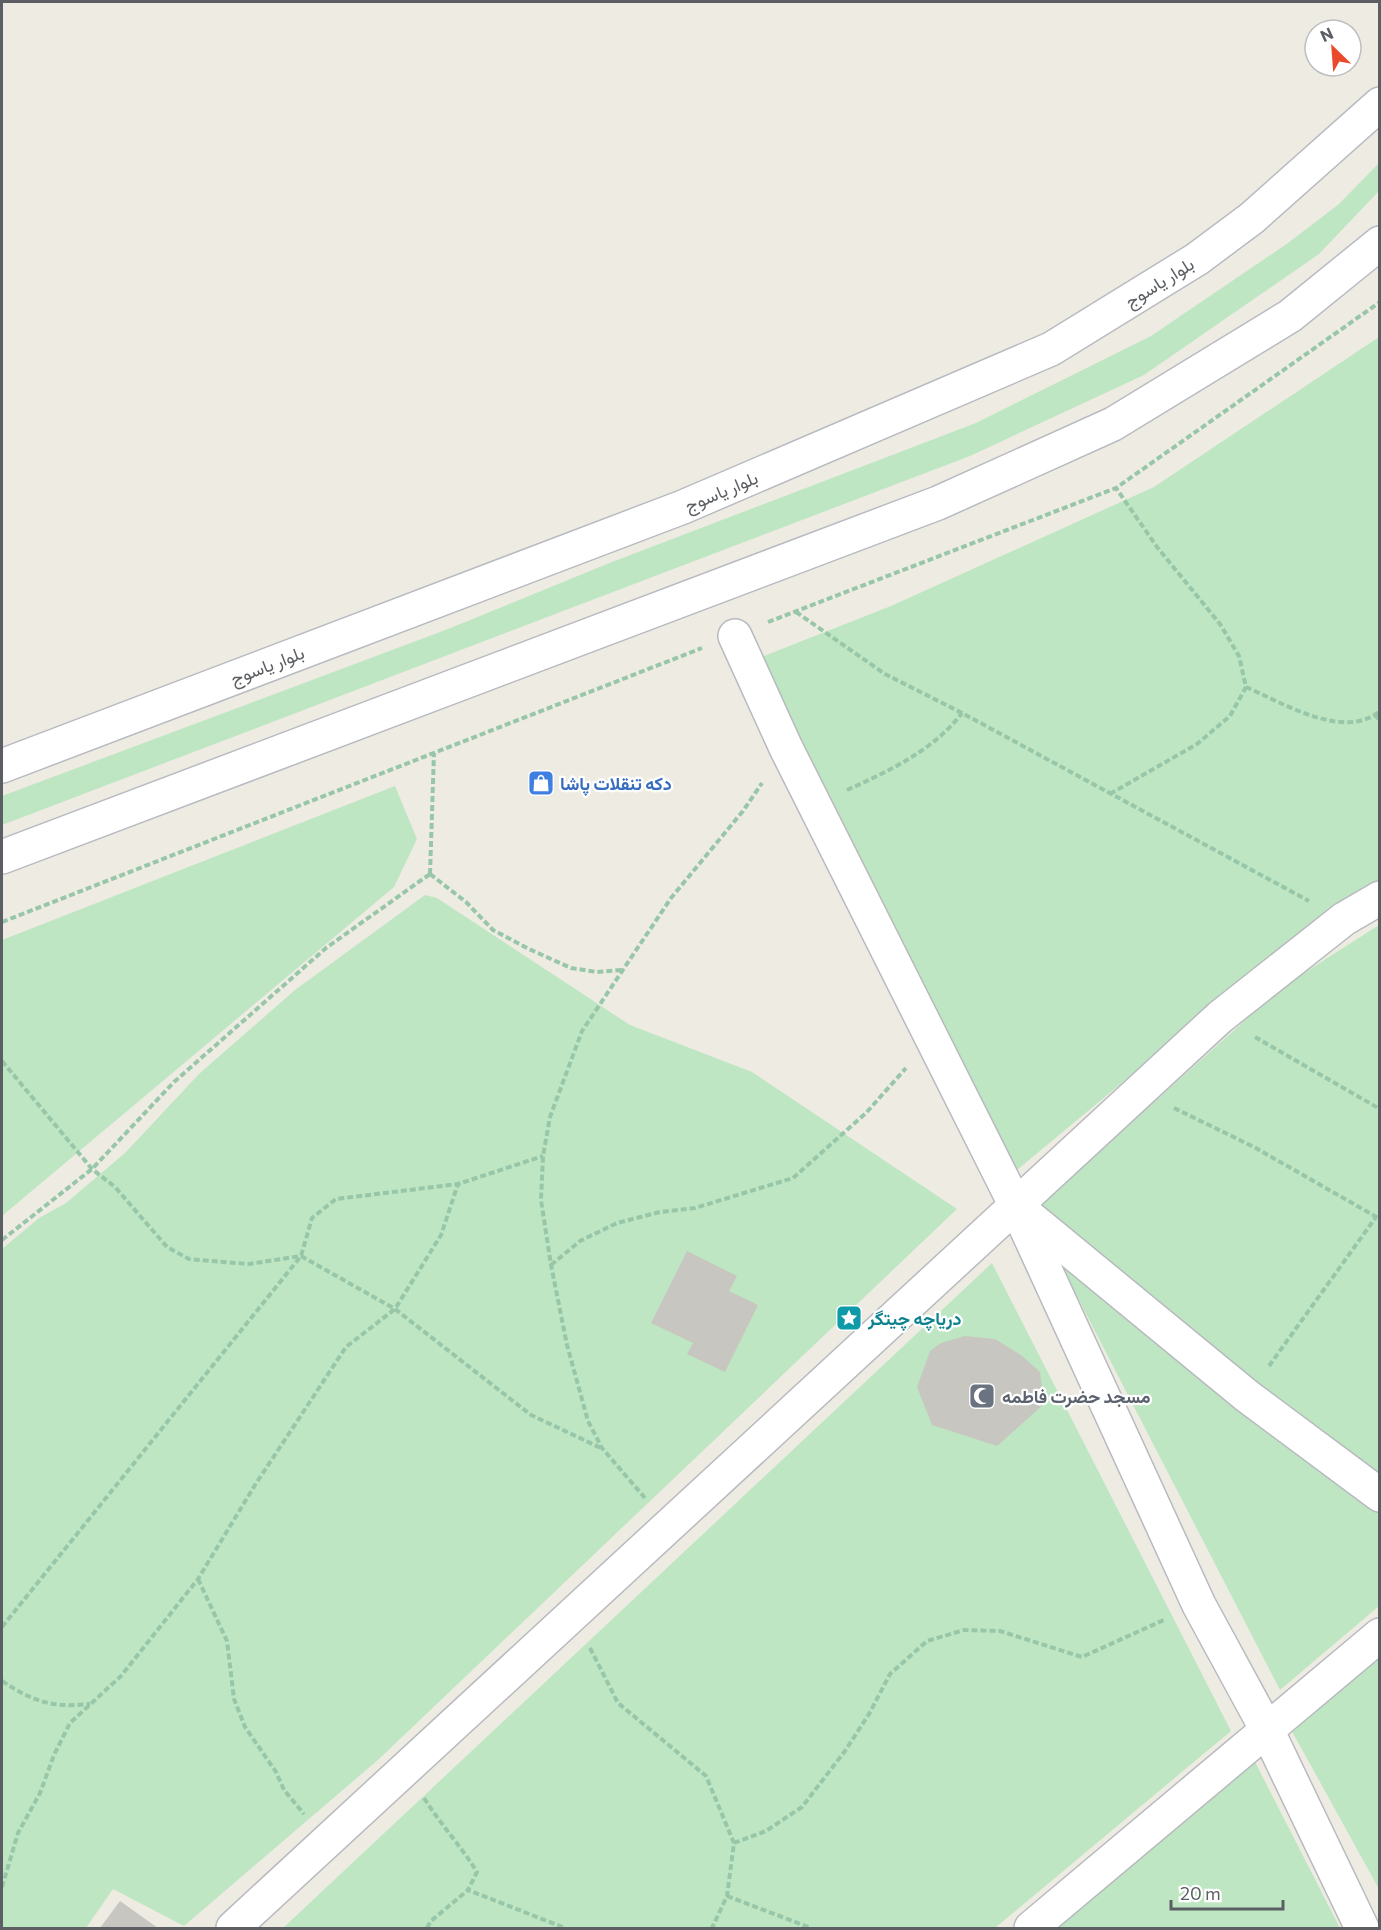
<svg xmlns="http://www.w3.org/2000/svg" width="1381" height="1930" viewBox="0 0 1381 1930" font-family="Commissioner,Vazirmatn,sans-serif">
<rect width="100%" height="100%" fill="#eeece2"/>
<g fill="#bee6c2">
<path d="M1379 163V191L1319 254 1144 375 970 456 2 825V796L448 629 612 562 976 423 1151 336 1288 243 1339 204Z"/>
<path d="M1379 337V883L1312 925 1012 1174 759 658 891 606 1154 487Z"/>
<path d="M395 786 417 839 394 887 2 1216V940Z"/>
<path d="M425 895 437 898 630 1025 752 1072 957 1209 379 1759 184 1926 113 1889 86 1928H2V1249L39 1218 66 1203 125 1153 199 1074 295 990Z"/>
<path d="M1379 925V1606L1280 1690 1033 1211 1282 987Z"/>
<path d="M992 1263 1231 1731 995 1928H283Z"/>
<path d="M1379 1654V1889L1289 1726Z"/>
<path d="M1254 1760 1340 1928H1058Z"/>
</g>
<g fill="#c8c6c0">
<path d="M687 1251 737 1276 729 1291 758 1305 725 1372 687 1354 693 1343 651 1323Z"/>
<path d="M965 1336 995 1339 1021 1355 1040 1372 1044 1404 997 1446 932 1425 917 1387 930 1351 941 1343Z"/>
<path d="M120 1901 158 1928H100Z"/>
</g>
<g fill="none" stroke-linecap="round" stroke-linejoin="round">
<defs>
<g id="street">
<path d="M735 636 786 748 1016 1206 1199 1605 1267 1730 1362 1928"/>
<path d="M1022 1211 1247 1396 1380 1495"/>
<path d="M233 1928 1220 1017 1344 919 1380 898"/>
<path d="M1031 1928 1380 1635"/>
</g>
<g id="secondary">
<path d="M2 766 683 507 1051 349 1197 259 1252 218 1380 104"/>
<path d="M2 857 938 503 1113 424 1290 316 1380 243"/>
</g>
</defs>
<use href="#street" stroke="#b8babf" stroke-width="36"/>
<use href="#secondary" stroke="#b8bbc1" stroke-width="36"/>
<g stroke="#98c6a9" stroke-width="4" stroke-dasharray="6 3" stroke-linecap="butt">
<path d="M796 612 885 674 962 713 1309 901"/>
<path d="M768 622 1116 488 1380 302"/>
<path d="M1246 687C1283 703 1344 741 1380 711"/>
<path d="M1375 715 1380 720"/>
<path d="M847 790C889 771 934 750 962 713"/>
<path d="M1110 794 1197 744 1230 716 1246 687 1239 656 1220 624 1157 547 1116 488"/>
<path d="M430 874 466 902 493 930 529 949 571 968 597 972 621 970"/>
<path d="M430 874 434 753"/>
<path d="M2 922 702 648"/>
<path d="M1255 1037 1380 1109"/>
<path d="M2 1061 92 1169 115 1187 167 1247 189 1259 249 1264 301 1256 395 1309 531 1415 601 1448"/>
<path d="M1174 1108 1254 1147 1380 1219"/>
<path d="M2 1240 92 1169 174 1082 326 948 430 874"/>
<path d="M551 1265 580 1241 617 1223 660 1212 695 1208 793 1178 866 1113 906 1068"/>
<path d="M1269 1366 1376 1217"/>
<path d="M645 1498 602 1448 588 1421 567 1345 551 1265 541 1200 543 1156 550 1117 582 1031 671 898 743 811 762 783"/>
<path d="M198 1579 227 1641 234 1699 245 1727 276 1772 284 1790 304 1814"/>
<path d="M2 1627 301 1256 312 1218 336 1199 458 1184 543 1156"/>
<path d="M590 1648 618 1703 706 1776 734 1843 727 1896 712 1928"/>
<path d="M2 1681C34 1702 52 1708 90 1704"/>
<path d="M424 1798C441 1825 461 1846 477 1872L468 1890 565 1928"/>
<path d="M734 1843 766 1831 802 1807 845 1751 869 1714 890 1674 927 1641 964 1630 1000 1631 1082 1657 1166 1619"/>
<path d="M2 1887 18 1833 40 1793 54 1755 70 1723 121 1676 198 1579 255 1485 346 1347 395 1309 441 1235 458 1184"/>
<path d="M727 1896 811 1928"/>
<path d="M427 1928 431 1921 468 1890"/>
</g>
<use href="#street" stroke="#fff" stroke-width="33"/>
<use href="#secondary" stroke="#fff" stroke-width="33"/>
</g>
<defs>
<symbol id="shop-square" viewBox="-11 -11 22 22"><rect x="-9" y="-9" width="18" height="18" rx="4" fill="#3f7fe0" stroke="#fff"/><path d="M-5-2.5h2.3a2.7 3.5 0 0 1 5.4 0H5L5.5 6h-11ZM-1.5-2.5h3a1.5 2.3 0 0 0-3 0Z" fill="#fff"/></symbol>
<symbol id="sight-square" viewBox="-11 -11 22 22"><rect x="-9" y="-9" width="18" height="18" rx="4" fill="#0f9aa8" stroke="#fff"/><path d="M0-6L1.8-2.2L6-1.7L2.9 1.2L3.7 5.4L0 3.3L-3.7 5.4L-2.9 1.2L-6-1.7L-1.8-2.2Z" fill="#fff"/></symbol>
<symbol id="mosque-square" viewBox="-11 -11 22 22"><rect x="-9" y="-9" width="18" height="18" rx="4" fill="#6b7280" stroke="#fff"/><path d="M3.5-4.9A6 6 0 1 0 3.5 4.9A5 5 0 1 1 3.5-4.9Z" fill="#fff"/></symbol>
</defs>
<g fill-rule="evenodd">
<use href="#shop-square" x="526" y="768" width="30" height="30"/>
<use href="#sight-square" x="834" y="1303" width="30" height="30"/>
<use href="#mosque-square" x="967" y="1381" width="30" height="30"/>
</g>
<g text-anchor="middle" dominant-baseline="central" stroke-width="4.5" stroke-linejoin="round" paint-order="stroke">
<g font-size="18" fill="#5b5e63" stroke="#fff">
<text transform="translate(1159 282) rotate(-32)">بلوار یاسوج</text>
<text transform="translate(721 491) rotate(-23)">بلوار یاسوج</text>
<text transform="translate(267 665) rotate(-21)">بلوار یاسوج</text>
</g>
<g font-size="18" font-weight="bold" fill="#366cbe" stroke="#fff" text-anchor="start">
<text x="560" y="783">دکه تنقلات پاشا</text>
</g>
<g font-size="18" font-weight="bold" fill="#0d838f" stroke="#fff" text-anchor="start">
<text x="868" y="1318">دریاچه چیتگر</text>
</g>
<g font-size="18" font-weight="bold" fill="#5b616d" stroke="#fff" text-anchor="start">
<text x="1002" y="1396">مسجد حضرت فاطمه</text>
</g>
</g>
<rect width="1381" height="1930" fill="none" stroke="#5b5e63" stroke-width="6"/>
<g transform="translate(1333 48) rotate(335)"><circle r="28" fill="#ffffff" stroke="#bdbfc1" stroke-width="1.5"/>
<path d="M0-4.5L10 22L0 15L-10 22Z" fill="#ea4a2c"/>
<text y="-9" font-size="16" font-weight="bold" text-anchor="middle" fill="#5b5e63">N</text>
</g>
<path d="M1171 1900v9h112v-9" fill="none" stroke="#5b5e63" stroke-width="3"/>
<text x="1180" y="1900" font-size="18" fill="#5b5e63" stroke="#ffffff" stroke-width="4.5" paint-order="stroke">20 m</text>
</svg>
